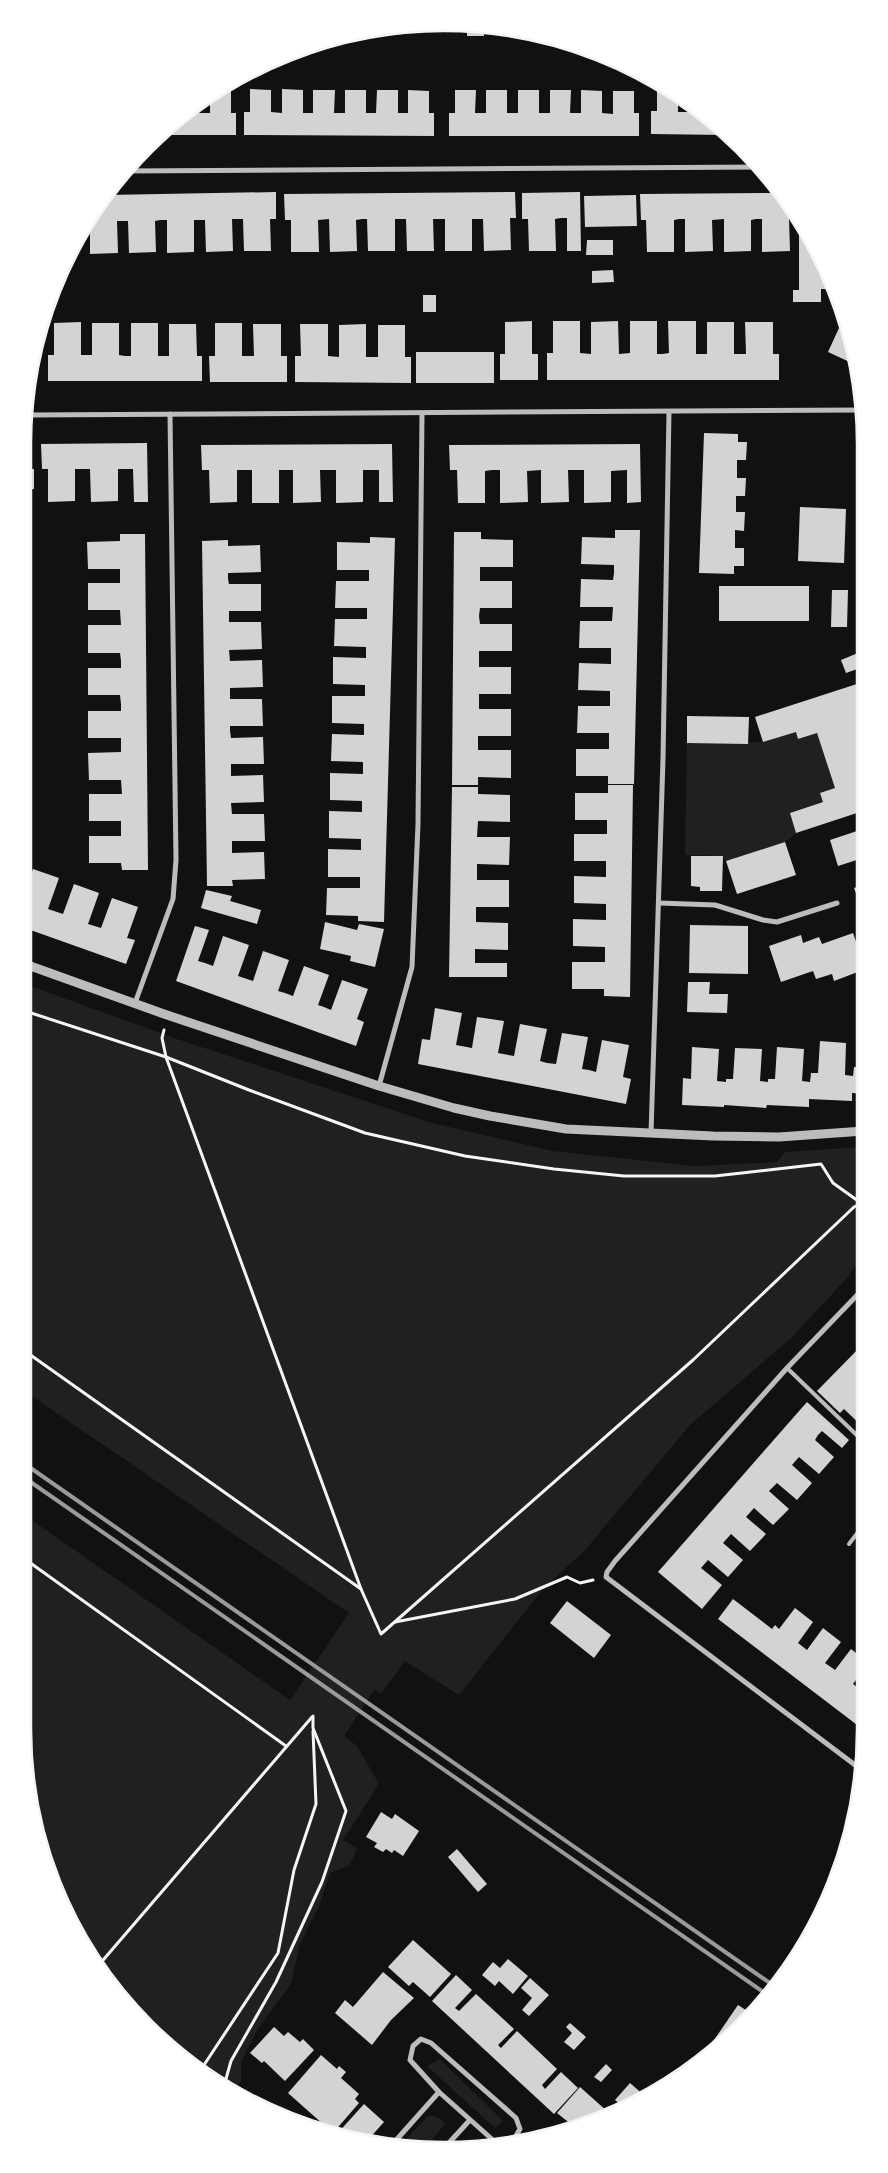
<svg xmlns="http://www.w3.org/2000/svg" width="888" height="2173" viewBox="0 0 888 2173" font-family="'Space Grotesk',sans-serif">
<rect width="100%" height="100%" fill="#111"/>
<g fill="#202020">
<path d="M796 732 798 739 817 733 835 788 820 793 823 802 790 813 796 833 785 842 726 861 723 856 685 855 687 743 763 742Z"/>
<path d="M22 983 177 1039 432 1123 553 1151 694 1166 777 1162 785 1152 864 1147V1255L847 1278 791 1338 690 1425 585 1550 543 1589 459 1695 405 1661 381 1694 374 1690 344 1736 357 1746 379 1784 343 1840 357 1848 350 1865 330 1873 319 1906 300 1944 291 1984 257 2030 241 2062V2082L229 2091 127 2007 79 1939 45 1865 23 1729V1514L290 1700 349 1613 23 1390Z"/>
<path d="M440 2059 503 2121 495 2128 427 2066Z"/>
<path d="M429 2115 439 2118 445 2124 427 2146 399 2147Z"/>
</g>
<g fill="#d3d3d3">
<path d="M467 25 484 26V36H467Z"/>
<path d="M657 88 668 89 678 93V112H688V102L725 135 651 134V111H657Z"/>
<path d="M250 89 271 90V112L282 113V89L303 90V113H313V90H335L334 113H345V90H366V113H376L377 90H398V113H408V90L429 91V113H434V136L244 135V112H250Z"/>
<path d="M219 90H231V113H236V135H160L187 110 199 102V113H210V96Z"/>
<path d="M455 90H476L475 113H486V90H507V113H518V90H539V113H550V90H571L570 113H581V90L602 91V113L613 114V91H634V113H639V136H449V113H455Z"/>
<path d="M276 192V219H270L271 251H244L243 219H232L233 251 206 252 205 220H194V252L167 253V220H160L155 221 156 252 129 253 128 221H117L118 253 90 254V221H87L106 195Z"/>
<path d="M515 192 516 218H510L511 250 484 251 483 219H472V251H445V219H433L434 251H407L406 219H395V251H368L367 219H362L356 220 357 251 330 252 329 219 318 220 319 252H291V220H285L284 194Z"/>
<path d="M580 192 581 251H567V218H561L555 219 556 251H529L528 219H522V193Z"/>
<path d="M779 193 795 217V219H789L790 251 762 252V219H756L751 220V251L724 252V219L712 220 713 251 685 252V219H679L674 220V252H647L646 220H641L640 194Z"/>
<path d="M636 195 637 226 585 227 584 196Z"/>
<path d="M799 223 822 258 832 289H821V302H793V290H799Z"/>
<path d="M79 234V254H70L73 246Z"/>
<path d="M587 240H613V255H586Z"/>
<path d="M613 270 614 282 592 283V271Z"/>
<rect x="423" y="295" width="13" height="17"/>
<path d="M532 321V354H538V380H500V354H505V322Z"/>
<path d="M553 321H580V353L591 354V322L618 321 619 354 630 353V321H657V354H663L669 353 668 321H696V354H707V322H734V354H746L745 322H773V354H779V380H547V353H553Z"/>
<path d="M81 322V355H92V323H119V355L125 356H131V323H158V356H169V324H196L197 356H202V381H48V355H54V323Z"/>
<path d="M215 323H242V356H254L253 324H281V356H287V382H210L209 356H215Z"/>
<path d="M300 324H328V356L339 357V325L366 324V357H378V325H405V357H411V383L295 382V356H301Z"/>
<path d="M839 328 844 331 854 364 828 352Z"/>
<rect x="416" y="352" width="78" height="31"/>
<path d="M704 433 738 434V442H747L746 460H737V478H746L745 496H736V512H745L744 531 735 530V548H744V566H734V574L699 573Z"/>
<path d="M147 443 148 502H134L133 469H118V501L91 502 90 469H75V501L48 502V469H42L41 444Z"/>
<path d="M392 444 393 502H379V470H363V502L336 503V470H320L321 502 293 503V470H279V503H252V470H237V502L210 503 209 470H202L201 445Z"/>
<path d="M640 444 641 502 627 503V470L611 471V502L584 503V470H568L569 502 541 503V470L527 471 528 502 500 503V470H492L485 471V503H458L457 470H450L449 445Z"/>
<rect x="22" y="469" width="12" height="20"/>
<path d="M800 507 846 509 844 563 798 561Z"/>
<path d="M615 530H640L634 784H608V776H576V749H609V733H577L578 706H610V691L578 690 579 663 611 664V648H579L580 621H612L613 607H580L581 579 613 580 614 573V565L581 564 582 537 615 538Z"/>
<path d="M454 532H481V539L513 540V567H480V581H512V608H480L479 616 480 624H512V651H479V667H511V694H479V709H511V736H478V750H511V778L478 777V785H452Z"/>
<path d="M120 534H145L148 870H122L121 863H89V836H121V821H89V794H122L121 780H89L88 753 121 752V738H88V711H121V704L120 695H88V668H121V661L120 653H88V625H121L120 610H88V583H120V569H88L87 542 120 541Z"/>
<path d="M370 537 395 538 384 922 358 921V916L326 915 327 888H360V877H328V849L361 850V839L329 838V811L362 812V801L330 800V773L363 774V762L331 761 332 734 364 735V724L332 723V696H365V685L333 684V657L366 658V647L334 646 335 619H367V608H335L336 581H369V570H337V542L370 543Z"/>
<path d="M228 540V546L260 545 261 572 228 573V579L229 584H261V611H229V622H261L262 649 229 650 230 661 262 660 263 687 230 688V699H262L263 726H230V731L231 738 263 737 264 764H231V776L263 775 264 802 231 803 232 814H264L265 841H232V853L264 852 265 879 232 880 233 886H207L202 541Z"/>
<rect x="719" y="586" width="90" height="35"/>
<path d="M832 590H848L847 627H831Z"/>
<path d="M858 653 863 667 846 673 841 660Z"/>
<path d="M863 682V811L796 833 790 813 823 802 820 793 835 788 817 733 798 739 796 732 763 742 755 717Z"/>
<path d="M687 716 749 717 748 744 687 743Z"/>
<path d="M608 785H633L630 997 604 996V989H572V962H605V947L573 946V919L606 920V904L574 903V876L606 877V861H574V834H607V820H575V793H608Z"/>
<path d="M452 787H478V794L510 795V822L478 821 477 837H510L509 865 477 864V880H509V907H476V922L508 923V950L475 949V963H507V977H449Z"/>
<path d="M863 829V858L838 866 830 840Z"/>
<path d="M785 842 796 875 737 894 726 861Z"/>
<path d="M691 856H723L722 891H700V887L691 886Z"/>
<path d="M33 869 59 878 48 909 63 914 74 884 99 893 88 924 101 928 112 898 138 907 127 938 135 940 126 964 22 927V900Z"/>
<path d="M863 885V913L854 888Z"/>
<path d="M206 890 232 896 230 901 261 910 257 924 201 908Z"/>
<path d="M325 922 357 930 359 924 384 929 375 967 350 961 351 956 320 949Z"/>
<path d="M690 925 748 926V974L689 973Z"/>
<path d="M195 926 209 930 198 961 205 963 213 966 223 936 249 945 238 976 253 981 263 951 289 960 278 991 285 993 293 996 304 966 329 975 318 1005 324 1007 331 1010 342 980 368 989 357 1019 364 1022 356 1046 176 981Z"/>
<path d="M853 933 863 962V970L834 981 832 974 816 979 813 971 781 982 769 946 801 935 803 943 819 937 822 944Z"/>
<path d="M688 982H710L709 994H728L727 1013 687 1012Z"/>
<path d="M435 1008 462 1013 456 1045 472 1048 477 1017 504 1021 498 1053 514 1056 520 1024 547 1029 540 1061 547 1063 556 1064 562 1033 588 1037 582 1069 589 1070 596 1072 602 1040 629 1045 623 1077 631 1079 626 1104 418 1064 422 1039 430 1040Z"/>
<path d="M820 1041 846 1043 845 1075 853 1076 854 1067H861L864 1043V1094L852 1093V1101L809 1099V1107L767 1105 766 1108 724 1105V1107L682 1105 683 1078 691 1079 692 1047 719 1049 717 1081 726 1082V1079H733L735 1048 762 1049 760 1081 768 1082V1079H775L777 1047 804 1049 802 1081 810 1082 811 1073H818Z"/>
<path d="M864 1343 865 1378V1429L844 1409 840 1413 817 1391Z"/>
<path d="M807 1402 849 1440 842 1448 822 1431 818 1435 815 1440 834 1457 819 1474 799 1457 792 1465 812 1483 797 1500 777 1483 769 1491 789 1509 773 1525 754 1508 746 1517 766 1534 750 1551 731 1534 723 1543 743 1560 728 1577 708 1560 701 1568 722 1585 702 1609 658 1572Z"/>
<path d="M733 1599 772 1629 775 1625 779 1629 795 1608 813 1622 798 1643 807 1650 823 1628 841 1642 825 1663 835 1670 851 1649 865 1660V1668L853 1684 862 1691 865 1687V1731L718 1619Z"/>
<path d="M567 1601 611 1635 594 1658 550 1623Z"/>
<path d="M381 1812 392 1819 395 1814 419 1831 403 1856 394 1850 392 1853 386 1849 383 1852 374 1847 377 1843 366 1837Z"/>
<path d="M457 1849 487 1884 478 1892 448 1857Z"/>
<path d="M413 1940 451 1974 430 1997 413 1982 409 1986 388 1967Z"/>
<path d="M508 1959 528 1976 513 1994 499 1981 495 1986 482 1975 493 1962 500 1968Z"/>
<path d="M383 1972 414 1998 391 2020 372 2045 335 2013 345 2000 353 2007Z"/>
<path d="M456 1975 472 1990 455 2008 459 2011 476 1994 514 2029 498 2045 501 2048 517 2031 557 2069 542 2085 545 2089 561 2072 578 2088 554 2114 432 2001Z"/>
<path d="M530 1978 549 1995 529 2016 522 2010 532 1998 521 1988Z"/>
<path d="M738 2005 752 2014 722 2046 703 2060 701 2059Z"/>
<path d="M570 2023 586 2037 574 2050 564 2042 572 2033 566 2027Z"/>
<path d="M274 2027 284 2036 288 2032 300 2042 303 2039 314 2050 285 2081 264 2061 262 2063 250 2053Z"/>
<path d="M321 2055 337 2069 339 2066 346 2072 341 2078 359 2094 355 2099 359 2103 333 2133 288 2093Z"/>
<path d="M606 2064 612 2070 601 2082 594 2077Z"/>
<path d="M630 2083 646 2097 622 2106 615 2100Z"/>
<path d="M580 2087 608 2112 572 2125 557 2113Z"/>
<path d="M364 2104 384 2122 366 2142 336 2135Z"/>
</g>
<g fill="none" stroke-linecap="round" stroke-linejoin="round">
<g stroke="#f5f5f5" stroke-width="3">
<path d="M22 1010 166 1057 249 1090 365 1133 465 1156 554 1169 624 1176H715L821 1164 833 1183 861 1203"/>
<path d="M164 1030 162 1038 166 1057 361 1589 381 1634 693 1360 854 1207 864 1202"/>
<path d="M22 1349 361 1589"/>
<path d="M22 1557 286 1746"/>
<path d="M395 1622 515 1599 567 1577 580 1583 593 1580"/>
<path d="M98 1966 312 1717"/>
<path d="M110 1983 156 2031"/>
<path d="M202 2068 278 1953 294 1870 316 1804 313 1731"/>
<path d="M224 2086 231 2061 276 1982 322 1882 346 1811 313 1728V1716"/>
</g>
<g stroke="#bcbcbc" stroke-width="4">
<path d="M787 1368 865 1443"/>
<path d="M849 1544 865 1523"/>
</g>
<g stroke="#bcbcbc" stroke-width="5">
<path d="M124 171 762 167"/>
<path d="M27 415 862 410"/>
<path d="M659 903 715 905 763 920 777 922 837 903"/>
<path d="M135 1003 173 899 176 860 170 414"/>
<path d="M379 1086 412 967 418 824 422 414"/>
<path d="M651 1133 663 759 669 412"/>
<path d="M859 1768 606 1577 607 1572 615 1561 787 1368 864 1288"/>
<path d="M421 2039 431 2043 516 2118 520 2129 514 2139 504 2141H494L439 2092 410 2060 413 2046Z"/>
<path d="M447 2145 469 2121"/>
<path d="M390 2147 439 2092"/>
</g>
<path stroke="#bcbcbc" stroke-width="9" d="M22 963 164 1014 379 1086 454 1108 490 1116 566 1129 713 1136 779 1137 864 1131"/>
<g stroke="#9a9a9a" stroke-width="4">
<path d="M22 1462 777 1988"/>
<path d="M22 1476 769 1996"/>
</g>
</g>
<path d="M0 0H888V2173H0ZM444 31H444A413 413 0 0 1 857 444V1729A413 413 0 0 1 444 2142H444A413 413 0 0 1 31 1729V444A413 413 0 0 1 444 31Z" fill="#fff" fill-rule="evenodd"/>
<path fill="none" stroke="#f5f5f5" stroke-width="2.5" d="M444 31H444A413 413 0 0 1 857 444V1729A413 413 0 0 1 444 2142H444A413 413 0 0 1 31 1729V444A413 413 0 0 1 444 31Z"/>
</svg>
